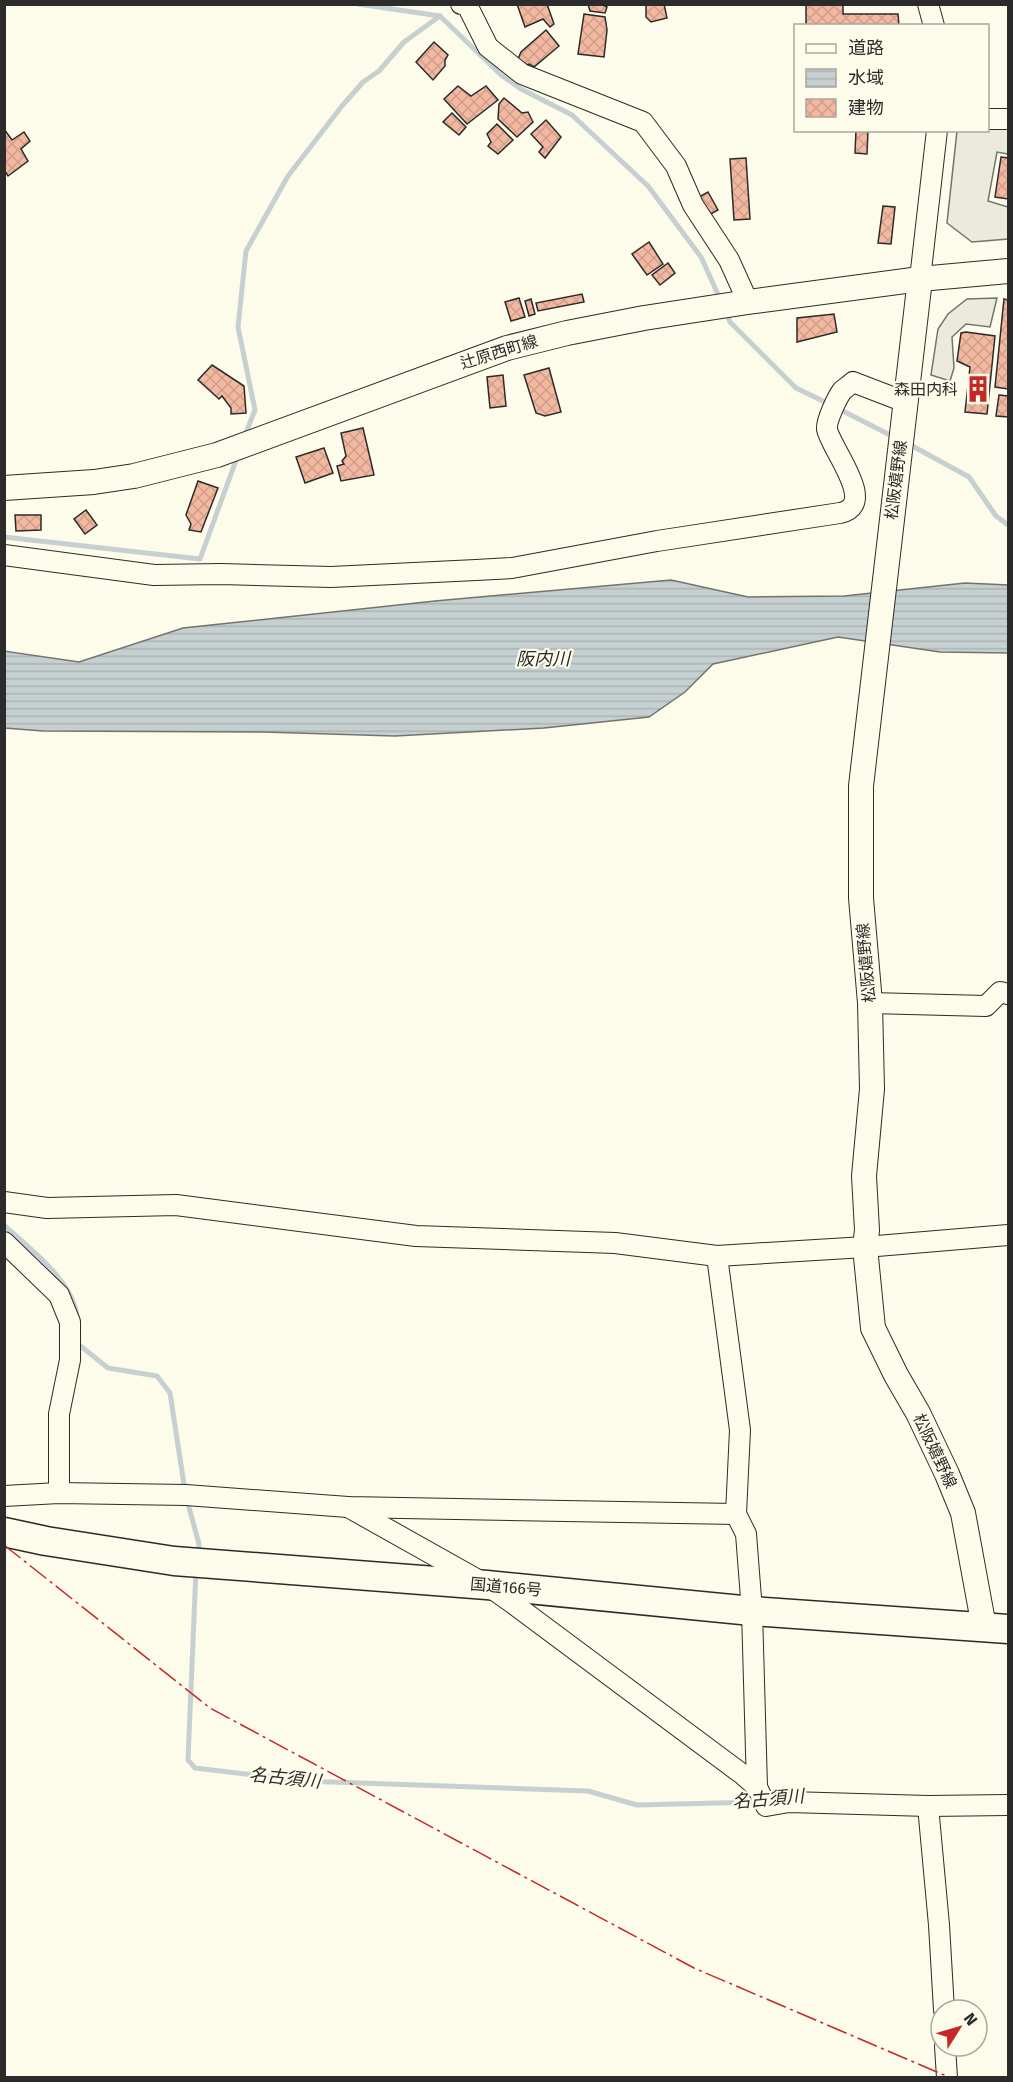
<svg xmlns="http://www.w3.org/2000/svg" width="1013" height="2082" viewBox="0 0 1013 2082" font-family="'Fira Sans','Noto Sans JP',sans-serif">
<defs>
<pattern id="water-rules" width="6" height="5" patternUnits="userSpaceOnUse" patternTransform="scale(1.5)"><rect width="6" height="5" fill="#c7d0d0"/><path d="M0 2.5h6" fill="none" stroke="#abb3b3"/></pattern>
<pattern id="building-cross-hatch" width="8" height="8" patternUnits="userSpaceOnUse" patternTransform="scale(1.5)"><rect width="8" height="8" fill="#f2b8a0"/><path d="M0 0l8 8M0 8l8-8" fill="none" stroke="#d09e8a"/></pattern>
</defs>
<rect width="100%" height="100%" fill="#fdfbea"/>
<g fill="#eceadb" stroke="#74746e" stroke-width="1.5">
<path d="M1008 128V154L997 152 988 201 1008 207V239L972 242 947 223 957 131Z"/>
<path d="M997 298 990 327 966 324 952 337 954 368 950 381 931 375 938 329 948 314 967 299Z"/>
</g>
<path fill="url(#water-rules)" stroke="#74746e" stroke-width="1.5" d="M671 580 748 597 844 596 965 583 1008 585V653L940 652 838 637 713 664 685 692 649 717 544 728 395 736 263 732 43 731 5 728 4 651 79 662 183 628 435 601Z"/>
<g fill="none" stroke-linecap="round" stroke-linejoin="round">
<g stroke="#c7d0d0" stroke-width="5">
<path d="M358 4 440 16 501 75 521 89 572 115 648 186 701 257 721 301"/>
<path d="M726 312 730 322 796 388 829 404"/>
<path d="M837 408 896 438"/>
<path d="M245 435 255 410 238 327 246 251 288 176 342 106 363 82 379 71 404 42 440 16"/>
<path d="M907 443 969 477 996 516 1008 525"/>
<path d="M4 537 200 559 238 455"/>
<path d="M4 1225C29 1248 76 1283 77 1319"/>
<path d="M78 1340V1344L108 1368 157 1376 170 1393 185 1491"/>
<path d="M187 1500 199 1544 198 1555"/>
<path d="M196 1570 188 1760 195 1768 303 1781 588 1791 637 1805 759 1802"/>
</g>
</g>
<g fill="url(#building-cross-hatch)" stroke="#2b2b2b" stroke-width="1.5">
<path d="M517 4H547L554 24 550 27 543 19 525 27Z"/>
<path d="M601 4 607 7 605 13 590 11 588 4Z"/>
<path d="M646 4H664L667 18 651 22 646 17Z"/>
<path d="M806 4H843V14H898L899 26H806Z"/>
<path d="M584 14 605 17 607 30 604 57 578 54Z"/>
<path d="M546 30 559 46 534 67 529 64 523 66 518 59 521 52Z"/>
<path d="M434 42 448 55 445 60V66L433 80 416 62Z"/>
<path d="M458 86 471 96 486 86 498 100 467 124 444 99Z"/>
<path d="M504 98 522 113 528 112 533 122 517 137 498 119 499 104Z"/>
<path d="M452 113 466 127 459 135 443 122Z"/>
<path d="M546 120 561 137 545 158 539 152 543 147 531 134Z"/>
<path d="M497 124 513 140 498 154 488 146 491 142 487 134Z"/>
<path d="M4 129 12 140 24 132 30 141 21 149 28 161 8 176 4 170Z"/>
<path d="M856 130H868L867 154 855 153Z"/>
<path d="M1001 157 1008 158V199L995 197Z"/>
<path d="M746 158 750 219 734 220 730 159Z"/>
<path d="M708 192 718 210 709 215 699 197Z"/>
<path d="M883 206 895 207 891 244 878 243Z"/>
<path d="M649 242 663 264 647 275 632 254Z"/>
<path d="M668 263 675 273 660 285 652 275Z"/>
<path d="M582 294 584 302 538 311 536 303Z"/>
<path d="M519 298 525 317 511 321 505 302Z"/>
<path d="M531 299 535 314 529 316 525 301Z"/>
<path d="M1004 299 1008 300V389L995 387Z"/>
<path d="M834 314 837 332 797 342V318Z"/>
<path d="M966 332 995 336 987 414 965 412 970 367 957 361 961 333Z"/>
<path d="M212 365 244 386 246 413 231 414V408L222 396 219 399 198 380Z"/>
<path d="M549 368 561 412 545 416 536 413 524 375Z"/>
<path d="M503 375 506 406 490 408 487 377Z"/>
<path d="M999 395 1008 396V417L996 416Z"/>
<path d="M363 428 374 475 341 481 337 466 344 464 342 461 346 456 341 433Z"/>
<path d="M324 448 333 473 305 483 296 457Z"/>
<path d="M198 481 218 488 201 532 189 530 191 524 186 515Z"/>
<path d="M86 510 97 525 85 534 74 519Z"/>
<path d="M15 515H41V530L16 531Z"/>
</g>
<g fill="none" stroke-linecap="round" stroke-linejoin="round">
<defs>
<g id="minor">
<path d="M461 4 467 5 488 47 522 74 643 122 676 166 693 205 729 260 748 302"/>
<path d="M928 4 934 26"/>
<path d="M988 119H1008"/>
<path d="M920 279 937 130"/>
<path d="M4 555 154 575 221 574 331 577 476 570 512 568 657 541 840 513C879 505 830 448 827 429 826 421 837 398 842 391 845 388 850 385 853 382L905 402"/>
<path d="M870 1003 986 1006 1000 992 1008 994"/>
<path d="M4 1202 47 1208 176 1205 416 1236 615 1243 717 1256 865 1247 1008 1235"/>
<path d="M4 1242 59 1295 70 1322V1360L59 1414V1493"/>
<path d="M717 1256 740 1430 736 1514 746 1534 752 1611 757 1787"/>
<path d="M4 1496 59 1493 186 1495 348 1507 736 1514"/>
<path d="M348 1507 487 1585 511 1602 742 1774 757 1787 766 1806 789 1802 928 1806 1008 1805"/>
<path d="M928 1806 939 1925 944 2010"/>
<path d="M945 2046 947 2078"/>
</g>
<g id="major">
<path d="M920 279 861 786V898L870 1003 872 1089 864 1176 867 1230 865 1247 873 1328 896 1375 918 1413 947 1474 963 1513 984 1627"/>
<path d="M4 488 94 482 134 476 217 455 507 348 567 333 644 318 748 302 920 279 1008 271"/>
</g>
<path id="highway" d="M4 1532 46 1541 174 1561 487 1585 752 1611 1008 1629"/>
</defs>
<use href="#minor" stroke="#2b2b2b" stroke-width="22"/>
<use href="#major" stroke="#2b2b2b" stroke-width="26"/>
<use href="#highway" stroke="#2b2b2b" stroke-width="31"/>
<use href="#minor" stroke="#fdfbea" stroke-width="20"/>
<use href="#major" stroke="#fdfbea" stroke-width="24"/>
<use href="#highway" stroke="#fdfbea" stroke-width="28"/>
<path stroke="#c62828" stroke-width="1.5" stroke-dasharray="21 4.5 3 4.5" stroke-linecap="butt" d="M4 1545 210 1708 694 1968 951 2078"/>
</g>
<defs>
<symbol id="building-bare" viewBox="-9 -9 18 18"><path d="M-4-6H4V6H1V3H-1V6H-4ZM-2.5-4.3h1.7v1.8h-1.7ZM.8-4.3h1.7v1.8H.8ZM-2.5-1h1.7V.8h-1.7ZM.8-1h1.7V.8H.8Z" fill="#c62828" stroke="#fdfbea" stroke-width="2.5" paint-order="stroke"/></symbol>
</defs>
<g fill-rule="evenodd">
<use href="#building-bare" x="959" y="370" width="38" height="38"/>
</g>
<g text-anchor="middle" dominant-baseline="central" stroke-width="4.5" stroke-linejoin="round" paint-order="stroke">
<g font-size="16" fill="#2b2b2b" stroke="#fdfbea">
<text transform="translate(499 352) rotate(-17)">辻原西町線</text>
<text transform="translate(896 480) rotate(-83)">松阪嬉野線</text>
<text transform="translate(866 963) rotate(-95)">松阪嬉野線</text>
<text transform="translate(935 1451) rotate(65)">松阪嬉野線</text>
<text transform="translate(506 1587) rotate(5)">国道166号</text>
</g>
<g font-size="16" fill="#2b2b2b" stroke="#fdfbea" text-anchor="end">
<text x="958" y="389">森田内科</text>
</g>
<g font-size="18" font-style="italic" fill="#2b2b2b" stroke="#fdfbea">
<text x="543" y="659">阪内川</text>
<text transform="translate(285 1778) rotate(6)">名古須川</text>
<text transform="translate(768 1799) rotate(-5)">名古須川</text>
</g>
</g>
<rect width="1013" height="2082" fill="none" stroke="#2b2b2b" stroke-width="12"/>
<rect x="794" y="24" width="195" height="108" fill="#fdfbea" stroke="#a9a89e" stroke-width="1.5"/>
<rect x="806" y="44" width="30" height="9" fill="#fdfbea" stroke="#a9a89e" stroke-width="1.5"/>
<text x="848" y="54" font-size="18" fill="#2b2b2b">道路</text>
<rect x="806" y="69" width="30" height="18" fill="url(#water-rules)" stroke="#a9a89e" stroke-width="1.5"/>
<text x="848" y="84" font-size="18" fill="#2b2b2b">水域</text>
<rect x="806" y="99" width="30" height="18" fill="url(#building-cross-hatch)" stroke="#a9a89e" stroke-width="1.5"/>
<text x="848" y="114" font-size="18" fill="#2b2b2b">建物</text>
<g transform="translate(959 2028) rotate(53)"><circle r="28" fill="#fdfbea" stroke="#a9a89e" stroke-width="1.5"/>
<path d="M0-4.5L10 22L0 15L-10 22Z" fill="#c62828"/>
<text y="-9" font-size="16" font-weight="bold" text-anchor="middle" fill="#2b2b2b">N</text>
</g>
</svg>
